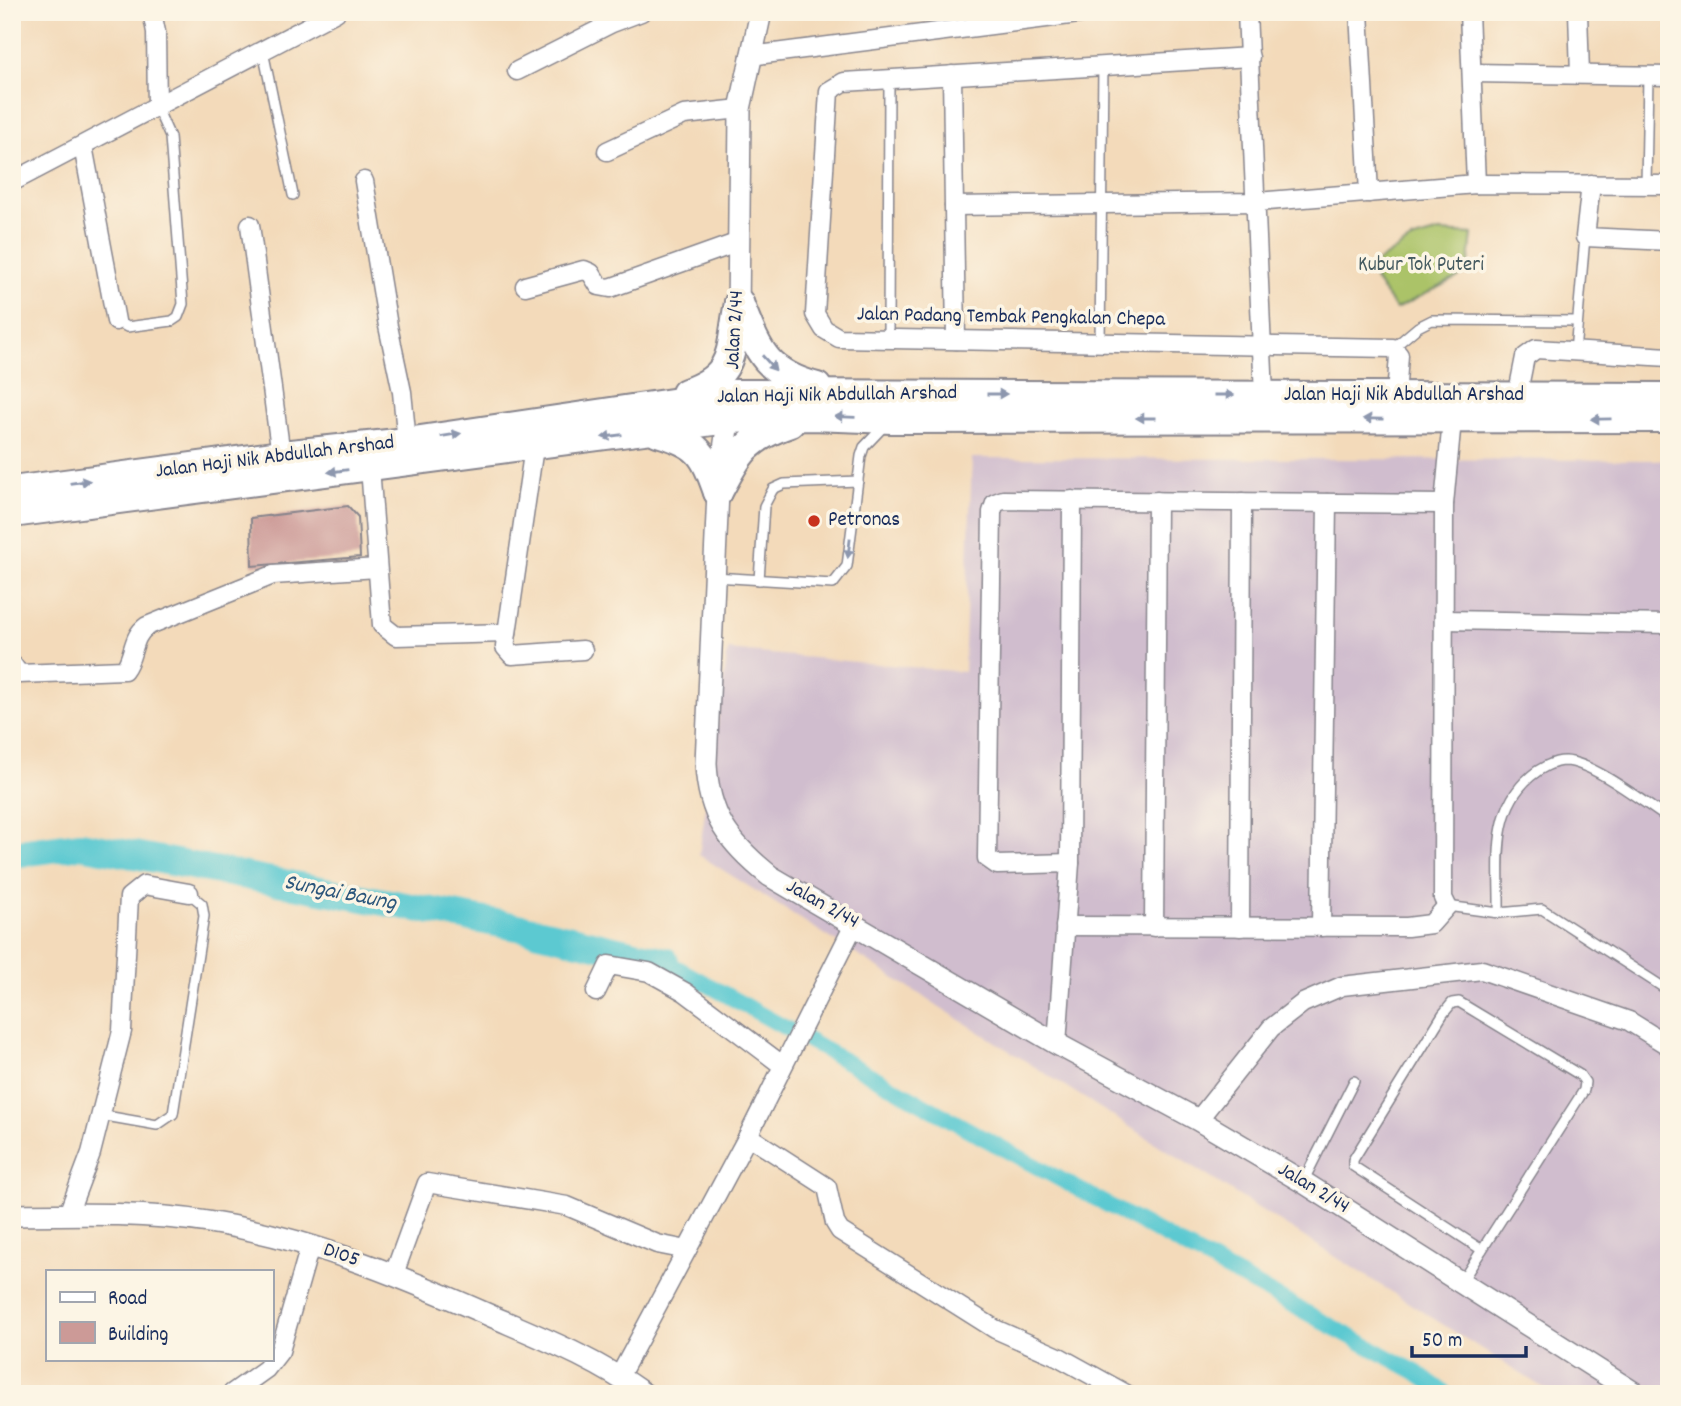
<svg xmlns="http://www.w3.org/2000/svg" width="1681" height="1406" viewBox="0 0 1681 1406" font-family="Dekko,sans-serif">
<rect width="100%" height="100%" fill="#fcf5e5"/>
<filter id="ink" filterUnits="userSpaceOnUse"><feTurbulence type="fractalNoise" baseFrequency=".0143" numOctaves="2"/><feDisplacementMap in="SourceGraphic" scale="14" xChannelSelector="R" yChannelSelector="G"/><feConvolveMatrix kernelMatrix="1 2 1 2 8 2 1 2 1" color-interpolation-filters="sRGB"/></filter>
<filter id="wash" filterUnits="userSpaceOnUse"><feTurbulence type="fractalNoise" baseFrequency=".00686" numOctaves="4" result="noise"/><feDisplacementMap in="SourceGraphic" scale="28" xChannelSelector="R" yChannelSelector="G"/><feGaussianBlur stdDeviation="1.57" result="paint"/><feColorMatrix in="noise" values="0 0 0 0 0 0 0 0 0 0 0 0 0 0 0 0 0 1.4 0 .05"/><feComposite in="paint" operator="in"/></filter>
<g filter="url(#wash)">
<rect width="100%" height="100%" fill="#f3daba"/>
<path fill="#d0bdce" d="M972 458 1669 460V1394H1553L699 855 728 650 964 672Z"/>
<path fill="#abc368" stroke="#637963" stroke-width="2" d="M1439 232 1472 234 1468 272 1396 309 1367 269 1411 240Z"/>
<g fill="none" stroke-linecap="round" stroke-linejoin="round">
<path stroke="#5cc9d1" stroke-width="16" d="M665 961 982 1137 1416 1372 1446 1394"/>
<path stroke="#5cc9d1" stroke-width="28" d="M12 854 81 845 523 928 665 961"/>
</g>
<g id="blocks">
<path fill="#cc9a97" d="M348 506 358 517 360 557 252 566 251 518Z"/>
</g>
</g>
<g filter="url(#ink)">
<use href="#blocks" fill-opacity="0" stroke="#87848c" stroke-width="2"/>
<g fill="none" stroke-linecap="round" stroke-linejoin="round">
<defs>
<g id="service">
<path d="M263 51 293 195"/>
<path d="M1646 185 1648 76"/>
<path d="M116 321 127 327 172 321 178 317 183 304 170 137 157 108"/>
<path d="M888 339 889 79"/>
<path d="M1100 343 1103 66"/>
<path d="M1393 348 1418 327 1432 320 1577 321"/>
<path d="M1575 352 1585 237"/>
<path d="M714 577 833 584 847 566 861 456 864 447 885 425"/>
<path d="M759 580 764 506 773 489 784 484 858 481"/>
<path d="M1447 906 1499 913 1542 909 1669 991"/>
<path d="M1499 913C1500 866 1490 810 1531 776 1539 769 1553 761 1565 761 1593 762 1644 803 1669 819"/>
<path d="M100 1115 157 1125 173 1114 204 916 202 904 189 893"/>
<path d="M1303 1182 1354 1081"/>
<path d="M1462 1281 1584 1090 1585 1082 1580 1075 1459 1002 1452 1003 1443 1014 1353 1160V1166L1482 1250"/>
</g>
<g id="minor">
<path d="M152 12 156 32 157 108"/>
<path d="M1247 12 1264 395"/>
<path d="M1359 12 1369 193"/>
<path d="M1469 12 1476 184"/>
<path d="M1578 12 1580 74"/>
<path d="M750 56 1094 12"/>
<path d="M1250 57 844 82 829 91 815 314 824 329 839 338 1393 348 1399 355 1396 397"/>
<path d="M517 71 612 23 641 12"/>
<path d="M1472 73 1669 76"/>
<path d="M952 75 956 340"/>
<path d="M83 146 116 321"/>
<path d="M607 151 684 115 740 109"/>
<path d="M364 181 388 326 402 392 407 442"/>
<path d="M12 182 336 12"/>
<path d="M1591 184 1585 237 1669 241"/>
<path d="M954 206 1257 202 1476 184 1669 185"/>
<path d="M250 225 281 455"/>
<path d="M525 286 584 270 591 273 599 286 610 288 739 242"/>
<path d="M1517 397 1525 357 1536 349 1669 357"/>
<path d="M534 447 505 647 512 655 583 650"/>
<path d="M370 467 382 625 396 636 507 633"/>
<path d="M1444 620 1669 624"/>
<path d="M12 664 19 674 124 670C135 656 131 637 147 626L273 575 377 568"/>
<path d="M1070 863 997 865 987 858 992 512 995 503 1003 500 1444 504"/>
<path d="M1065 926 1407 927 1431 924 1447 906 1443 898 1444 504 1452 420"/>
<path d="M1154 927 1157 501"/>
<path d="M1240 927 1242 502"/>
<path d="M1321 927 1327 503"/>
<path d="M596 992 609 965 649 972 685 992 782 1065"/>
<path d="M1057 1044 1070 863 1072 500"/>
<path d="M1198 1120 1271 1028 1303 1003 1342 986 1482 970 1629 1021 1669 1046"/>
<path d="M748 1136 827 1187 835 1223 840 1231 995 1329 1059 1357 1126 1394"/>
<path d="M68 1214 91 1153 122 1031 129 897 144 885 189 893"/>
<path d="M394 1274 427 1183 567 1206 657 1244 687 1250"/>
<path d="M619 1377 748 1136 855 923"/>
<path d="M231 1394 266 1369 280 1351 310 1246"/>
</g>
<g id="tertiary">
<path d="M738 319 740 109 761 12"/>
<path d="M730 407 718 492 706 763C708 816 729 843 770 876L1057 1044 1198 1120 1303 1182 1636 1394"/>
<path d="M12 1215C77 1214 144 1212 208 1222 306 1237 398 1275 489 1315 542 1338 596 1359 644 1394"/>
</g>
<g id="primary">
<path d="M739 303C758 350 764 373 817 387"/>
<path d="M686 393C738 375 729 350 739 303"/>
<path d="M658 432C700 444 704 453 718 492"/>
<path d="M12 491 281 455 407 442 733 394 1669 397"/>
<path d="M718 492C739 453 746 438 790 423"/>
<path d="M12 513 728 419 812 416 892 419 1669 418"/>
</g>
</defs>
<use href="#service" stroke="#87848c" stroke-width="12"/>
<use href="#minor" stroke="#87848c" stroke-width="21"/>
<use href="#tertiary" stroke="#87848c" stroke-width="24"/>
<use href="#primary" stroke="#87848c" stroke-width="32"/>
<use href="#service" stroke="#fff" stroke-width="9"/>
<use href="#minor" stroke="#fff" stroke-width="18"/>
<use href="#tertiary" stroke="#fff" stroke-width="21"/>
<use href="#primary" stroke="#fff" stroke-width="28"/>
</g>
<defs><path id="oneway-solid" d="M-6-.8H1V-3.2L6.5 0L1 3.2V.8H-6Z" transform="scale(1.75)"/></defs>
<g fill="#8d97ae">
<use href="#oneway-solid" transform="translate(769 363) rotate(48)"/>
<use href="#oneway-solid" transform="translate(997 394)"/>
<use href="#oneway-solid" transform="translate(1224 395)"/>
<use href="#oneway-solid" transform="translate(845 417) rotate(-178)"/>
<use href="#oneway-solid" transform="translate(1146 418) rotate(180)"/>
<use href="#oneway-solid" transform="translate(1373 419) rotate(-179)"/>
<use href="#oneway-solid" transform="translate(1601 419) rotate(179)"/>
<use href="#oneway-solid" transform="translate(451 435) rotate(-9)"/>
<use href="#oneway-solid" transform="translate(612 436) rotate(172)"/>
<use href="#oneway-solid" transform="translate(338 471) rotate(172)"/>
<use href="#oneway-solid" transform="translate(80 482) rotate(-8)"/>
<use href="#oneway-solid" transform="translate(849 548) rotate(97)"/>
</g>
</g>
<circle fill="#c8321e" stroke="#fcf5e5" stroke-width="2.5" cx="814" cy="521" r="7"/>
<g text-anchor="middle" dominant-baseline="central" stroke-width="7" stroke-linejoin="round" paint-order="stroke">
<g font-size="21" fill="#465b61" stroke="#fcf5e5">
<text x="1421" y="266">Kubur Tok Puteri</text>
</g>
<g font-size="21" fill="#1b2f5e" stroke="#fcf5e5">
<text transform="translate(1011 318) rotate(1)">Jalan Padang Tembak Pengkalan Chepa</text>
<text transform="translate(736 330) rotate(-87)">Jalan 2/44</text>
<text transform="translate(837 396) rotate(-1)">Jalan Haji Nik Abdullah Arshad</text>
<text x="1404" y="396">Jalan Haji Nik Abdullah Arshad</text>
<text transform="translate(275 458) rotate(-7)">Jalan Haji Nik Abdullah Arshad</text>
<text transform="translate(822 905) rotate(29)">Jalan 2/44</text>
<text transform="translate(1313 1189) rotate(31)">Jalan 2/44</text>
<text transform="translate(341 1256) rotate(19)">D105</text>
</g>
<g font-size="21" fill="#1b2f5e" stroke="#fcf5e5" text-anchor="start">
<text x="828" y="521">Petronas</text>
</g>
<g font-size="23" font-style="italic" fill="#2b567b" stroke="#fcf5e5">
<text transform="translate(340 894) rotate(11)">Sungai Baung</text>
</g>
</g>
<rect width="1681" height="1406" fill="none" stroke="#fcf5e5" stroke-width="42"/>
<rect x="46" y="1270" width="228" height="91" fill="#fcf5e5" stroke="#a2a6af" stroke-width="2"/>
<rect x="60" y="1292" width="35" height="10" fill="#ffffff" stroke="#a2a6af" stroke-width="2"/>
<text x="108" y="1304" font-size="21" fill="#1b2f5e">Road</text>
<rect x="60" y="1322" width="35" height="21" fill="#cc9a97" stroke="#a2a6af" stroke-width="2"/>
<text x="108" y="1340" font-size="21" fill="#1b2f5e">Building</text>
<path d="M1412 1346v10h114v-10" fill="none" stroke="#1b2f5e" stroke-width="3.5"/>
<text x="1422" y="1346" font-size="21" fill="#1b2f5e" stroke="#fcf5e5" stroke-width="5" paint-order="stroke">50 m</text>
</svg>
